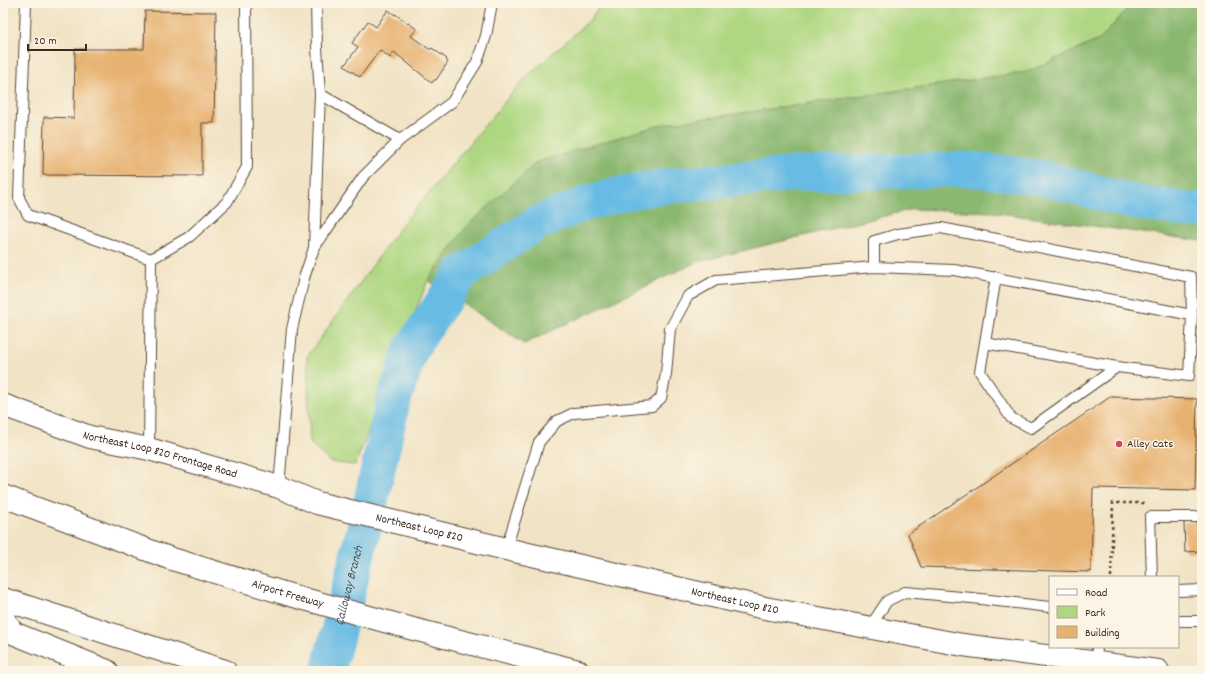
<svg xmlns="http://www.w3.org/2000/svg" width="1205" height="674" viewBox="0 0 1205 674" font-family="Dekko,sans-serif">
<rect width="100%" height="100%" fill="#fcf5e5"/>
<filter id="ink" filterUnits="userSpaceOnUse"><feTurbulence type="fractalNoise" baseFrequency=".025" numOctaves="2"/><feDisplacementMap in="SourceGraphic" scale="8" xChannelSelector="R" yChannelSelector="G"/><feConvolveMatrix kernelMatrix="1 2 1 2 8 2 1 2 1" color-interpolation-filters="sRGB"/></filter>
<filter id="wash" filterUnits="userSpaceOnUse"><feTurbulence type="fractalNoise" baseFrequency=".012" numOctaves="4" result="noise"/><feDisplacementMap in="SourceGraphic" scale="16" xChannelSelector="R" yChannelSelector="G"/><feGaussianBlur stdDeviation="0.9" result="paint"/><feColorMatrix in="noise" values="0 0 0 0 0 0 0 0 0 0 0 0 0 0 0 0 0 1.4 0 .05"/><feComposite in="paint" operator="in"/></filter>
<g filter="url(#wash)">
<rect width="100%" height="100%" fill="#f1e3c5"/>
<path fill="#afd782" stroke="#758050" d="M601 3H1132L1101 39 1027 72 659 125 428 280 355 465 330 462 310 443 307 357 401 226 522 81 590 20Z"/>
<path fill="#8bb870" stroke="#637147" d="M1132 3H1202V241L992 212 913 209 697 262 524 344 428 280 467 226 537 162 659 125 1027 72 1101 39Z"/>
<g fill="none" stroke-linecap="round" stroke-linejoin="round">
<path stroke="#68bbe4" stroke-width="35" id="s1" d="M328 671 371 501 393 402 411 349 462 273 537 223 587 203 624 193 665 186 795 174 969 169 1039 177 1132 202 1188 210H1202"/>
</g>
<g id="blocks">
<g fill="#e7b170">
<path d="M388 10 395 15V14L417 29 411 36 429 49H431L432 48 447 59 446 60 448 62 436 80H434L432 83 394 52 390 58 380 50 360 77 344 66 358 47 352 43 368 21 376 27Z"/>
<path d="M145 11 216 12 214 123H202V176L43 175 44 117 74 118 75 49H144Z"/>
<path d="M1110 397 1197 399 1195 490 1093 488 1091 572 921 567 908 534Z"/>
<path d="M1184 522H1202V551L1185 552Z"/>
</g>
</g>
</g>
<g filter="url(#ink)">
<use href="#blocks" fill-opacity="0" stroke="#564637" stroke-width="1"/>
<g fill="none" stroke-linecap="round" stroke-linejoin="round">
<defs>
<g id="service">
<path d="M26 3 19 198 28 215 151 259 149 449"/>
<path d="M320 94 400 140"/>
<path d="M314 248 320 94 317 48 316 3"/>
<path d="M151 259 189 237 227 202 247 167 246 3"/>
<path d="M874 267V241L898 234 941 228 1191 277 1192 315 1189 376 1117 367 1031 428 1011 418 980 372 996 277"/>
<path d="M985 343 1117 367"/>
<path d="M279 487 292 329 304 278 314 248 363 177 400 140 452 102 477 62 486 36 492 3"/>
<path d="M506 549 539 442 557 421 574 413 652 406 661 398 666 374 670 329 688 296 716 280 874 267 954 270 1192 315"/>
<path d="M1152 577 1150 517H1202"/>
<path d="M1178 591 1202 590"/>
<path d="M1178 621H1202"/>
<path d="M870 627 887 601 905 592 972 598 1050 607"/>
<path d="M1096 663 1097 647"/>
</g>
<g id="secondary">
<path id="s2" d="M3 405 90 437 149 449 279 487 317 503 506 549 765 608 963 645 1158 671"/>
</g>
<g id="motorway">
<path id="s3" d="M3 496 169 558 290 595 413 629 578 671"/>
<path d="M3 599 225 671"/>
<path d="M3 618 13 633 107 671"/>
</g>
</defs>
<use href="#service" stroke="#564637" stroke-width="12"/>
<use href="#secondary" stroke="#564637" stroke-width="24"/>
<use href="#motorway" stroke="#564637" stroke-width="24"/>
<g stroke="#564637" stroke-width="2.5" stroke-dasharray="3 3" stroke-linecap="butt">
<path d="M1197 388 1202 397"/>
<path d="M1201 503 1202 466"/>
<path d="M1111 577 1113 503H1144"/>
</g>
<use href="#service" stroke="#fff" stroke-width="10"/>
<use href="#secondary" stroke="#fff" stroke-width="22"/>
<use href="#motorway" stroke="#fff" stroke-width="22"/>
</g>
</g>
<circle fill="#d1495b" stroke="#fcf5e5" stroke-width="1.5" cx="1119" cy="444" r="4"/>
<g text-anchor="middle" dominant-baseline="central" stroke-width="3" stroke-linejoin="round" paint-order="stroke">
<g font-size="12" fill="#3b2a1e" stroke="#fcf5e5" text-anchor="start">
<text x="1127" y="444">Alley Cats</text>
</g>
<g font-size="12" fill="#3b2a1e" stroke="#fcf5e5">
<text stroke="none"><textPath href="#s2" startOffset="165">Northeast Loop 820 Frontage Road</textPath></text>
<text stroke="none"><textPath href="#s2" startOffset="435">Northeast Loop 820</textPath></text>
<text stroke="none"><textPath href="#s3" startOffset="301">Airport Freeway</textPath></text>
<text stroke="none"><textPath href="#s2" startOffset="759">Northeast Loop 820</textPath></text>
</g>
<g font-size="13" font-style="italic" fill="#485659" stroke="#fcf5e5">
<text stroke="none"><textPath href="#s1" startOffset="88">Calloway Branch</textPath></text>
</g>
</g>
<rect width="1205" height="674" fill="none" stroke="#fcf5e5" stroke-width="16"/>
<rect x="1049" y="576" width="130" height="72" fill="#fcf5e5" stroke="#afa495"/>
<rect x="1057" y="589" width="20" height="6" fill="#ffffff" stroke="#afa495"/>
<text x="1085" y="596" font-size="12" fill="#3b2a1e">Road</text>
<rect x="1057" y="606" width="20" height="12" fill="#afd782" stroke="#afa495"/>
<text x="1085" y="616" font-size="12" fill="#3b2a1e">Park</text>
<rect x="1057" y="626" width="20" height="12" fill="#e7b170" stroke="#afa495"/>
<text x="1085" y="636" font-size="12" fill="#3b2a1e">Building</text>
<path d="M28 44v6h58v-6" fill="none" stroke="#3b2a1e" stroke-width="2"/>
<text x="34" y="44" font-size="12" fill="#3b2a1e" stroke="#fcf5e5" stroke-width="3" paint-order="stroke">20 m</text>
</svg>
